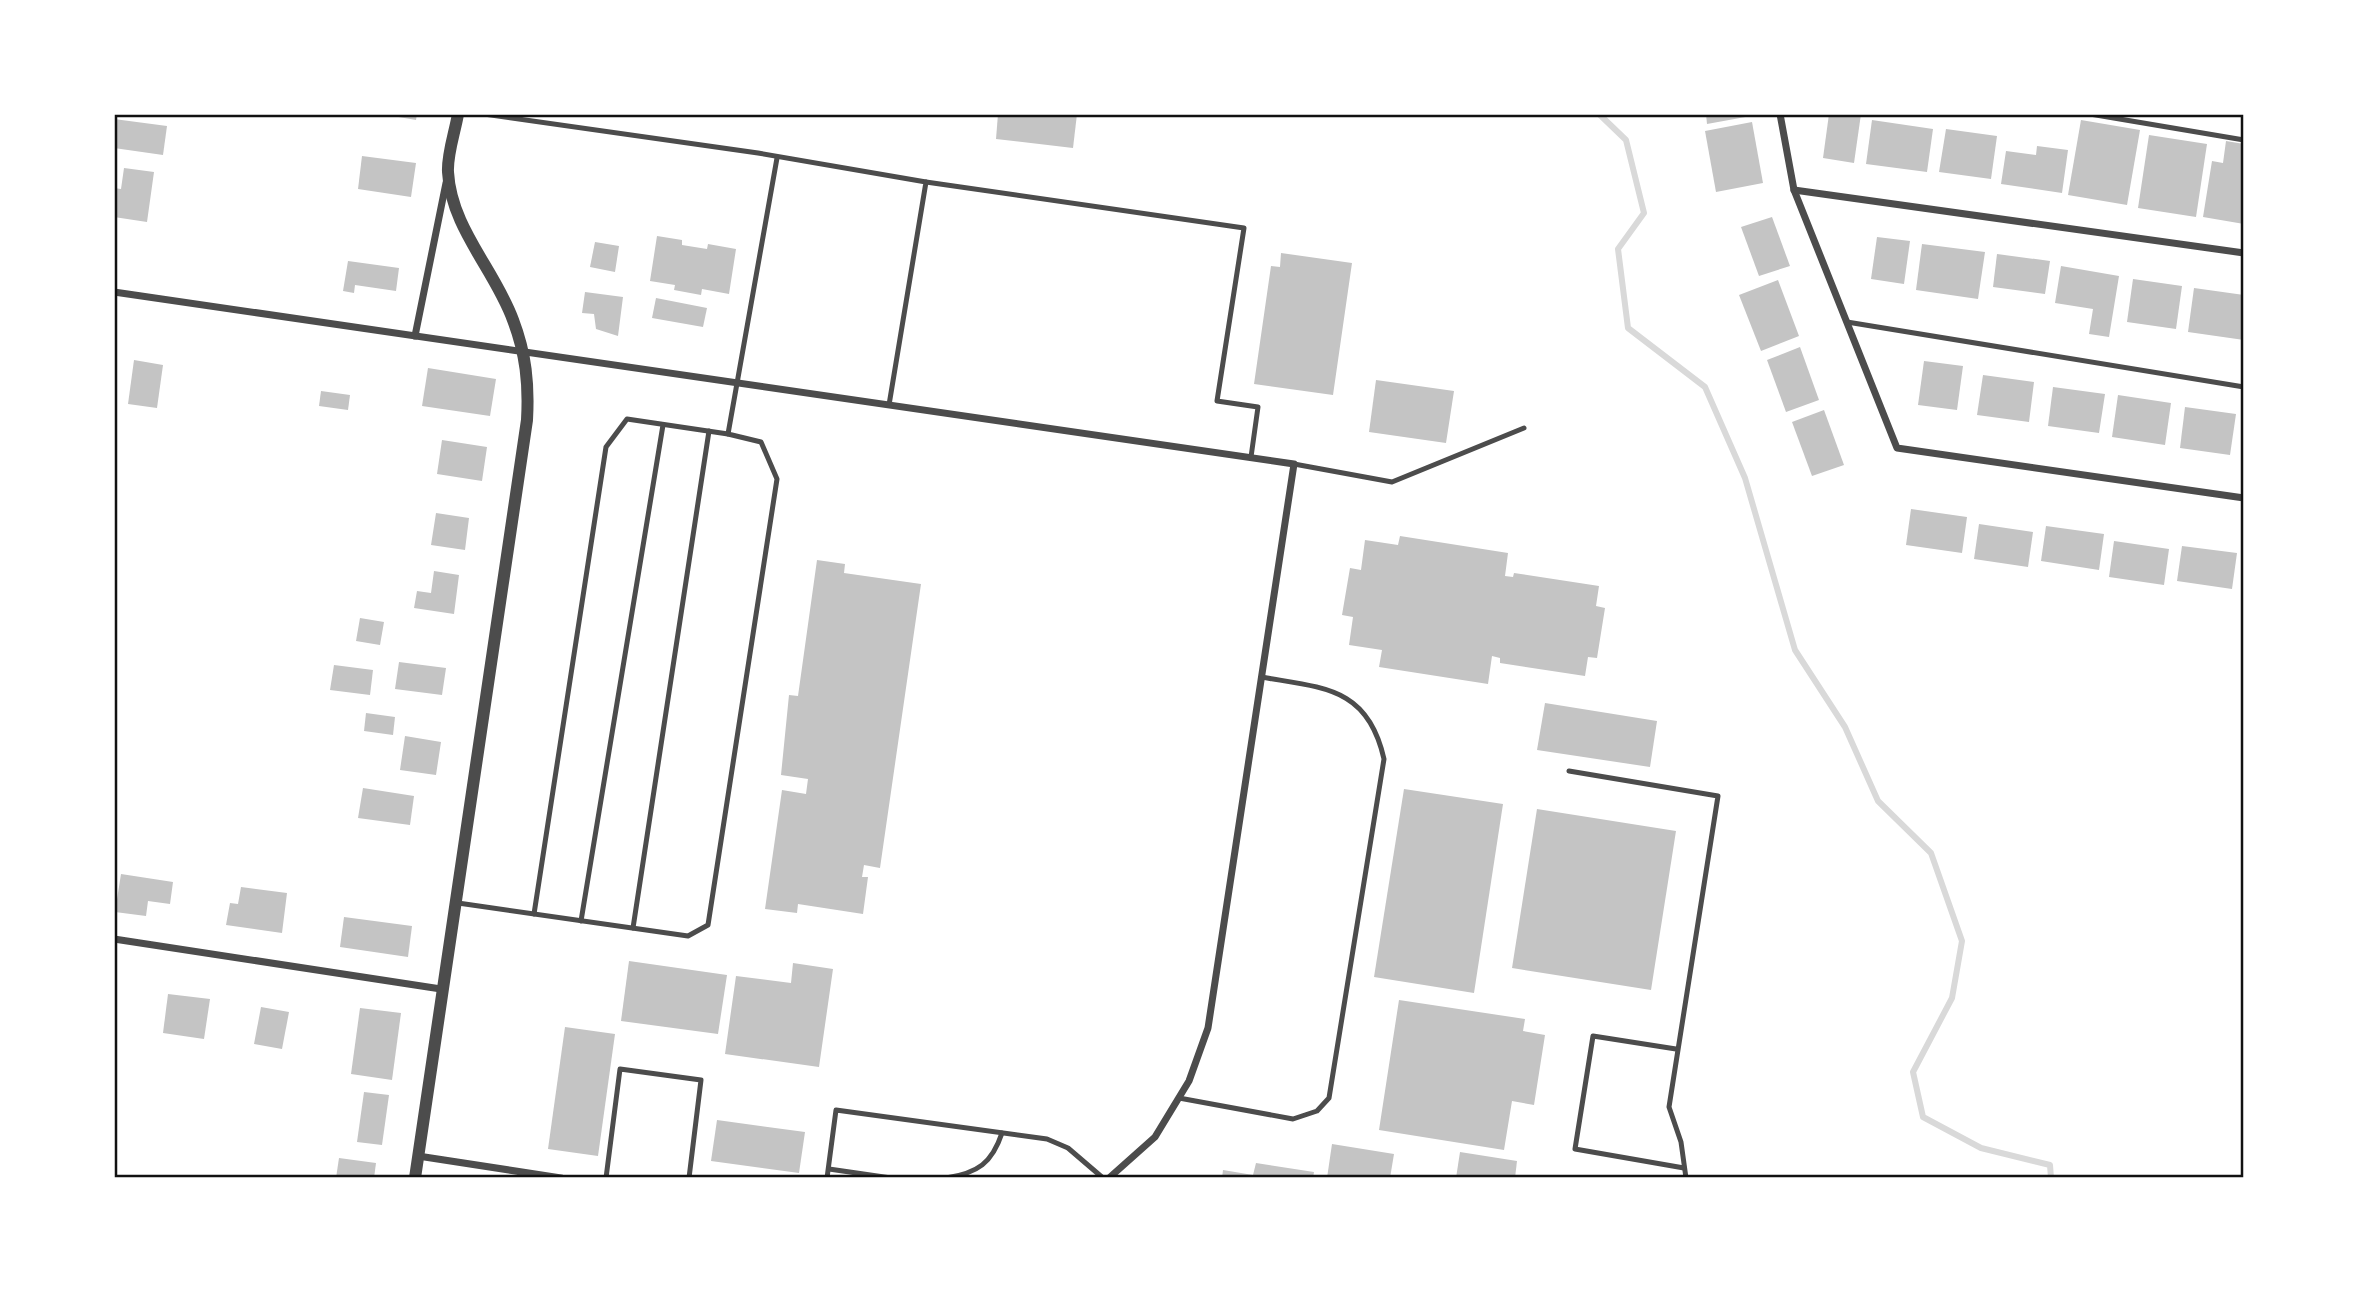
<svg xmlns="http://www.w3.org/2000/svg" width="2358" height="1292" viewBox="0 0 2358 1292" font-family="Arial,sans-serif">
<rect width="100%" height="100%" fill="#fff"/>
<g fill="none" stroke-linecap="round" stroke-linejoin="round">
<path stroke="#d9d9d9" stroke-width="6" d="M1599 114 1626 140 1644 213 1618 249 1628 328 1705 387 1745 478 1795 650 1845 727 1878 801 1931 853 1962 941 1952 998 1913 1072 1923 1117 1981 1148 2050 1165 2051 1178"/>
</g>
<g fill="#c4c4c4">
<path d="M381 114H417L416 120Z"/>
<path d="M998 114H1077L1073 148 996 139Z"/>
<path d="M1706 114H1751V116L1707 124Z"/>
<path d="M1829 114H1861L1854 163 1823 158Z"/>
<path d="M114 119 167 126 163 155 114 148Z"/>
<path d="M1872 120 1933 129 1927 172 1866 164Z"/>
<path d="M2081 120 2140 130 2127 205 2068 195Z"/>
<path d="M1752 122 1763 183 1716 192 1705 131Z"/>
<path d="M1946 129 1997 136 1991 179 1939 172Z"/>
<path d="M2149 135 2207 144 2196 217 2138 208Z"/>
<path d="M2226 141 2244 144V224L2203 217 2212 161 2223 163Z"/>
<path d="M2037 146 2068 150 2062 193 2001 184 2006 151 2036 155Z"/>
<path d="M362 156 416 163 411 197 358 189Z"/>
<path d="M124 168 154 172 147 222 114 217V188L121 189Z"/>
<path d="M1772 217 1790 266 1759 276 1741 227Z"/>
<path d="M657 236 682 240V245L707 249 708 244 736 249 729 294 702 289 701 295 674 290 675 285 650 281Z"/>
<path d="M1877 237 1910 241 1904 284 1871 279Z"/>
<path d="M595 242 619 246 615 272 590 267Z"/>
<path d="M1922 244 1985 252 1978 299 1916 290Z"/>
<path d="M1281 253 1352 263 1333 395 1254 384 1271 266 1280 267Z"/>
<path d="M1997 254 2050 261 2045 294 1993 287Z"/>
<path d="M348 261 399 268 396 291 355 285 354 293 343 291Z"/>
<path d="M2061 266 2119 276 2109 337 2089 334 2093 309 2055 303Z"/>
<path d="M2133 279 2182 286 2176 329 2127 322Z"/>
<path d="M1778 280 1799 336 1761 351 1739 295Z"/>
<path d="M2194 288 2244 295V340L2188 332Z"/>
<path d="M585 292 623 297 618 336 596 329 594 314 582 313Z"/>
<path d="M656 298 707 308 703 327 652 318Z"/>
<path d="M1800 347 1819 400 1786 412 1767 360Z"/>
<path d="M134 360 163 365 157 408 128 404Z"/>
<path d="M1924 361 1963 366 1957 410 1918 405Z"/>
<path d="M428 368 496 379 490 416 422 406Z"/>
<path d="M1983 375 2034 382 2029 422 1977 415Z"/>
<path d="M1376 380 1454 391 1446 443 1369 432Z"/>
<path d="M2053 387 2105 394 2099 433 2048 426Z"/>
<path d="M321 391 350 395 348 410 319 406Z"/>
<path d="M2118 395 2171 403 2165 445 2112 437Z"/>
<path d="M2185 407 2236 414 2230 455 2180 448Z"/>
<path d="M1824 410 1844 465 1812 476 1792 422Z"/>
<path d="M442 440 487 447 482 481 437 474Z"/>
<path d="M1911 509 1967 517 1962 553 1906 545Z"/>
<path d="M436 513 469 518 465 550 431 545Z"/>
<path d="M1979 524 2033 532 2028 567 1974 559Z"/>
<path d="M2046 526 2104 534 2099 570 2041 561Z"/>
<path d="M1400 536 1508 553 1505 576 1513 577 1514 573 1599 586 1596 606 1605 608 1597 658 1588 657 1585 676 1500 663V658L1492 656 1488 684 1379 667 1382 650 1349 645 1353 617 1342 615 1350 568 1361 570 1365 540 1398 545Z"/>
<path d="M2114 541 2169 549 2164 585 2109 577Z"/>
<path d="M2182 546 2237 553 2232 589 2177 581Z"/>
<path d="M817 560 845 564 844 573 921 584 880 868 864 865 862 877H868L863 914 798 904 797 913 765 909 782 790 806 794 808 779 781 775 789 695 798 696Z"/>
<path d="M434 571 459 575 454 614 414 608 417 591 431 593Z"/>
<path d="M360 618 384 622 380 645 356 641Z"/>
<path d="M399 662 446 668 442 695 395 689Z"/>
<path d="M334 665 373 670 370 695 330 690Z"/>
<path d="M1545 703 1657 721 1650 767 1537 750Z"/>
<path d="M366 713 395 717 393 735 364 731Z"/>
<path d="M405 736 441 742 436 775 400 770Z"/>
<path d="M363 788 414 796 410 825 358 818Z"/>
<path d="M1404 789 1503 804 1474 993 1374 977Z"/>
<path d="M1537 809 1676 831 1651 990 1512 968Z"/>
<path d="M121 874 173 882 170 904 148 901 146 916 115 912Z"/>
<path d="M241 887 287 893 282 933 226 925 230 903 238 904Z"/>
<path d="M344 917 412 926 408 957 340 947Z"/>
<path d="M629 961 727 975 718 1034 621 1021Z"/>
<path d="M793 963 833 969 819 1067 725 1054 736 976 791 983Z"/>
<path d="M168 994 210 999 204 1039 163 1033Z"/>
<path d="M1399 1000 1525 1019 1523 1031 1545 1035 1534 1105 1512 1101 1504 1150 1379 1130Z"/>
<path d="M261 1007 289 1012 282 1049 254 1044Z"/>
<path d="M360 1008 401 1013 392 1080 351 1074Z"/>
<path d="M565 1027 615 1034 598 1156 548 1149Z"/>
<path d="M364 1092 389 1095 382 1145 357 1142Z"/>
<path d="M717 1120 805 1132 799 1173 711 1161Z"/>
<path d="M1332 1144 1394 1154 1390 1178H1327Z"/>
<path d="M1460 1152 1517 1161 1515 1178H1456Z"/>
<path d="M339 1158 376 1163 374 1178H336Z"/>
<path d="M1256 1163 1314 1172 1313 1178H1222L1223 1170 1253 1175Z"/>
</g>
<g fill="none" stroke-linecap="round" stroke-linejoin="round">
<g stroke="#4c4c4c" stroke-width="5">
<path d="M484 114 758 153 926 182 889 405"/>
<path d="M2090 114 2244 140"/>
<path d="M926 182 1244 228 1217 401 1258 407 1251 457"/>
<path d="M1847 322 2244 387"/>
<path d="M1294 464 1392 482 1524 428"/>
<path d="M1569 771 1718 796 1669 1107 1681 1142 1686 1178"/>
<path d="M458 903 688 936 708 925 777 479 761 442 728 434 777 158"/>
<path d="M534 914 606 447 627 419 728 434"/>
<path d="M581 921 663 425"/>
<path d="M633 928 709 431"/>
<path d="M1676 1049 1593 1036 1575 1149 1684 1168"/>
<path d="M1179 1098 1293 1119 1317 1111 1329 1098 1384 759C1368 687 1324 688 1261 677"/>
<path d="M829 1169 891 1178"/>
<path d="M606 1178 620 1069 701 1080 689 1178"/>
<path d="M827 1178 836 1110 1047 1139 1068 1148 1103 1178"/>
<path d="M946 1178C978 1173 992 1163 1002 1133"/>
</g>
<g stroke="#4c4c4c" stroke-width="7">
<path d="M1780 114 1794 190 1897 448 2244 498"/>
<path d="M1794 190 2244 253"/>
<path d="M114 292 1294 464 1208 1028 1189 1081 1155 1137 1109 1178"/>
<path d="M415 336 446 183"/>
<path d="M114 939 441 989"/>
<path d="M418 1156 561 1178"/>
</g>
<path stroke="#4c4c4c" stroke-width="12" d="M415 1178 527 420C529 384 526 354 513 320 495 270 451 228 448 172 447 154 455 132 458 114"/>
</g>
<rect width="2358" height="1292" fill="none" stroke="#ffffff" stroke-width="231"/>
<rect x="116" y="116" width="2126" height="1060" fill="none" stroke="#111" stroke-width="2.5"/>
</svg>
